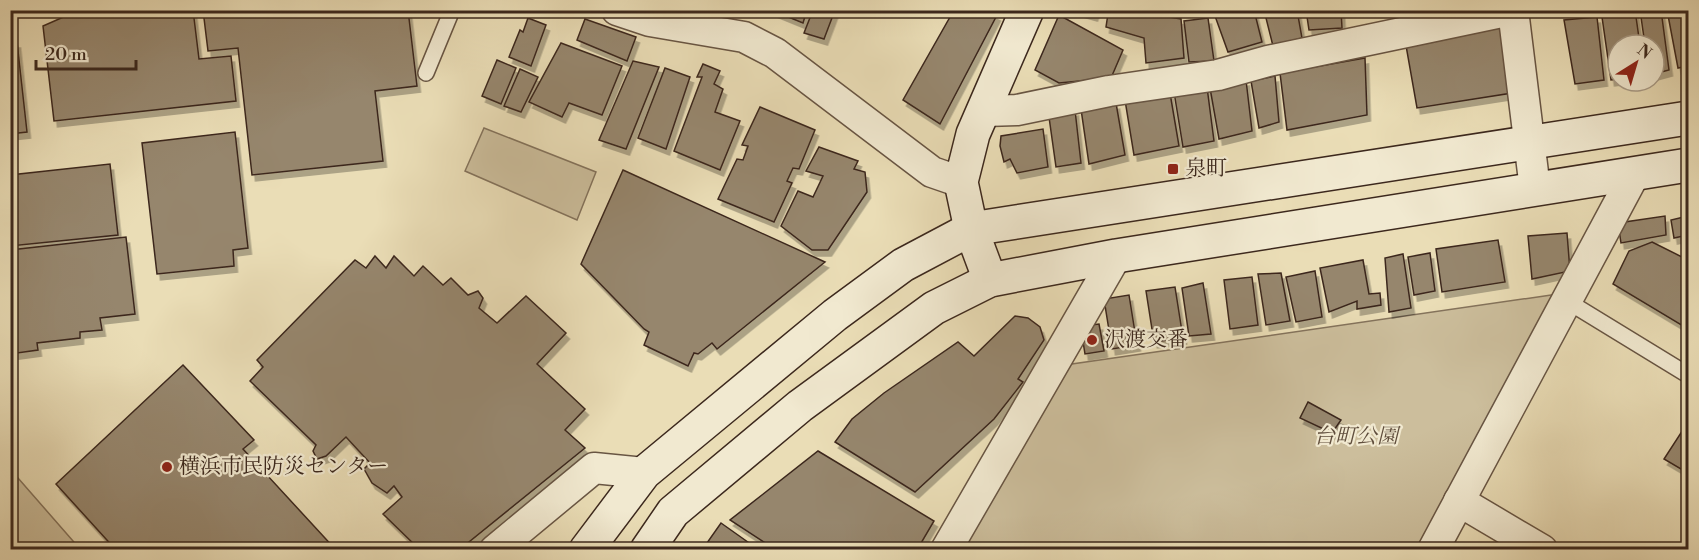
<svg xmlns="http://www.w3.org/2000/svg" width="1699" height="560" viewBox="0 0 1699 560" font-family="'Libre Bodoni','Noto Serif JP',serif">
<defs>
<filter id="shadow"><feDropShadow dx="3.5" dy="6" stdDeviation="0" flood-color="#0004"/></filter>
</defs>
<rect width="100%" height="100%" fill="#eaddb6"/>
<filter id="stains"><feTurbulence type="fractalNoise" baseFrequency=".00333" numOctaves="4"/><feColorMatrix values="0 0 0 0 .2 0 0 0 0 .09 0 0 0 0 .02 0 0 0 .5 -.17"/></filter>
<radialGradient id="worn" r=".72"><stop offset=".6" stop-color="#630" stop-opacity="0"/><stop offset="1" stop-color="#630" stop-opacity=".3"/></radialGradient>
<g fill="#ccbe9c" stroke="#84735c" stroke-width="1.5">
<path d="M484 128 596 172 577 220 465 171Z"/>
<path d="M1565 293 1425 549 954 550 1058 366Z"/>
<path d="M11 470 80 549H11Z"/>
</g>
<g fill="#96866d" stroke="#3c281d" stroke-width="1.5" filter="url(#shadow)">
<path d="M106 10H193L199 59 231 56 236 101 54 121 43 26 68 15Z"/>
<path d="M203 10H408L417 86 375 91 383 161 252 175 238 48 208 51Z"/>
<path d="M771 10H807L803 23Z"/>
<path d="M813 10H835L824 39 804 33Z"/>
<path d="M954 10H987L997 15 940 124 903 100Z"/>
<path d="M1076 10H1096L1094 15Z"/>
<path d="M1232 10H1254L1262 42 1228 52 1215 16Z"/>
<path d="M1264 10H1297L1302 38 1273 46Z"/>
<path d="M1306 10H1341L1342 28 1309 30Z"/>
<path d="M1399 10H1448L1401 20Z"/>
<path d="M1601 10H1635L1640 45H1618V79L1611 80Z"/>
<path d="M1640 10H1661L1669 70 1654 74V45H1645Z"/>
<path d="M1667 10H1688V66L1678 68Z"/>
<path d="M1141 12 1181 19 1184 58 1146 63 1144 38 1106 27 1108 14Z"/>
<path d="M1059 15 1123 50 1111 78 1059 83 1035 70Z"/>
<path d="M1597 17 1604 80 1575 84 1564 20Z"/>
<path d="M528 18 546 25 531 66 509 57 520 30 523 32Z"/>
<path d="M1208 18 1214 61 1189 62 1184 21Z"/>
<path d="M585 19 636 37 627 61 577 40Z"/>
<path d="M1505 25 1512 93 1417 108 1405 40Z"/>
<path d="M10 42H17L27 132 10 134Z"/>
<path d="M561 43 622 66 602 115 569 103 562 117 529 102Z"/>
<path d="M1365 58 1367 115 1287 130 1280 73Z"/>
<path d="M497 60 516 68 501 104 482 96Z"/>
<path d="M633 61 659 67 626 149 599 140Z"/>
<path d="M703 64 720 71 714 84 723 89 715 112 740 121 720 170 674 151 702 77H697Z"/>
<path d="M665 68 690 77 666 149 638 138Z"/>
<path d="M520 69 538 77 521 112 504 106Z"/>
<path d="M1275 76 1279 122 1259 128 1251 81Z"/>
<path d="M1246 80 1252 131 1219 139 1210 88Z"/>
<path d="M1207 87 1214 141 1183 147 1174 92Z"/>
<path d="M1170 93 1179 146 1134 155 1125 100Z"/>
<path d="M1116 103 1125 155 1089 164 1081 109Z"/>
<path d="M760 107 815 130 799 169 793 168 787 181 792 183 774 222 718 199 737 159 743 160 748 146 742 145Z"/>
<path d="M1075 110 1081 163 1056 167 1049 117Z"/>
<path d="M1043 129 1048 167 1017 173 1010 159 1004 162 1000 146 1001 136Z"/>
<path d="M235 132 248 248 233 250 234 266 157 274 142 143Z"/>
<path d="M819 147 858 161 854 169 865 172 867 192 828 250H812L781 226 798 191 813 197 823 176 806 171Z"/>
<path d="M110 164 118 235 10 246V175Z"/>
<path d="M623 170 825 262 717 349 712 343 698 354 694 353 688 366 644 345 649 332 644 329 581 264Z"/>
<path d="M1665 216 1666 235 1621 243 1618 223Z"/>
<path d="M1688 216V235L1674 238 1671 220Z"/>
<path d="M1567 233 1570 271 1532 279 1528 236Z"/>
<path d="M126 237 135 314 100 318 102 330 80 332V338L37 343 38 350 10 354V250Z"/>
<path d="M1498 240 1505 282 1442 292 1436 249Z"/>
<path d="M1652 242 1688 260V329L1613 284 1629 251Z"/>
<path d="M1430 253 1435 291 1414 295 1408 257Z"/>
<path d="M1403 254 1411 308 1389 312 1385 258Z"/>
<path d="M375 256 386 268 394 256 414 276 423 266 443 285 451 278 468 295 478 291 483 298 479 308 497 323 526 296 566 333 537 364 585 409 565 430 585 448 459 550H454L448 544 442 550H420L383 514 402 497 394 486 387 493 372 483 364 469 370 463 346 437 326 456 317 459 313 451 316 445 250 381 263 367 257 360 355 260 366 268Z"/>
<path d="M1363 260 1369 294 1380 293 1381 305 1357 309V301L1329 312 1320 268Z"/>
<path d="M1315 271 1322 317 1296 322 1286 277Z"/>
<path d="M1281 273 1290 321 1266 325 1258 274Z"/>
<path d="M1252 277 1258 325 1230 329 1224 280Z"/>
<path d="M1203 283 1211 334 1189 336 1182 288Z"/>
<path d="M1175 287 1183 338 1154 342 1146 291Z"/>
<path d="M1129 295 1137 345 1112 349 1104 299Z"/>
<path d="M1015 316 1028 318 1040 327 1044 340 1018 379 1023 382 994 419 915 492 835 442 852 419 884 393 958 342 974 356Z"/>
<path d="M1099 324 1104 351 1085 354 1081 329 1083 326Z"/>
<path d="M183 365 254 440 243 449 336 550H116L56 484Z"/>
<path d="M1308 402 1341 420 1332 433 1300 418Z"/>
<path d="M1688 422V468L1686 472 1664 459Z"/>
<path d="M818 451 934 521 917 550H776L730 520Z"/>
<path d="M721 523 759 550H702Z"/>
</g>
<g fill="none" stroke-linecap="round" stroke-linejoin="round">
<defs>
<g id="lane">
<path d="M426 73 452 10"/>
<path d="M1567 301 1688 375"/>
</g>
<g id="street">
<path d="M617 10 650 21 744 37 775 53 932 172 961 182"/>
<path d="M1513 10 1535 189"/>
<path d="M985 111 1017 110 1109 91 1218 75 1268 61 1511 10"/>
<path d="M1459 501 1542 550"/>
<path d="M495 550 594 468 644 473"/>
<path d="M946 550 1116 256"/>
<path d="M1433 550 1635 173"/>
</g>
<g id="secondary">
<path d="M990 280 971 229 961 182 973 134 1027 10"/>
<path d="M586 550 644 473 835 315 903 265 971 229 1688 118"/>
<path d="M647 550 673 512 800 406 934 308 990 280 1116 256 1688 165"/>
</g>
</defs>
<use href="#lane" stroke="#685543" stroke-width="18"/>
<use href="#street" stroke="#685543" stroke-width="33"/>
<use href="#secondary" stroke="#3c281d" stroke-width="36"/>
<use href="#lane" stroke="#f1e9d0" stroke-width="15"/>
<use href="#street" stroke="#f1e9d0" stroke-width="30"/>
<use href="#secondary" stroke="#f1e9d0" stroke-width="33"/>
</g>
<g fill="#8f2418" stroke="#f1e9d0" stroke-width="2">
<rect x="1167" y="163" width="12" height="12" rx="3"/>
<circle cx="1092" cy="340" r="6"/>
<circle cx="167" cy="467" r="6"/>
</g>
<g text-anchor="middle" dominant-baseline="central" stroke-width="4.5" stroke-linejoin="round" paint-order="stroke">
<g font-size="21" fill="#3c281d" stroke="#f1e9d0" text-anchor="start">
<text x="1185" y="169">泉町</text>
<text x="1104" y="340">沢渡交番</text>
<text x="179" y="467">横浜市民防災センター</text>
</g>
<g font-size="21" font-style="italic" fill="#604e3d" stroke="#f1e9d0">
<text x="1356" y="437">台町公園</text>
</g>
</g>
<rect width="1699" height="560" fill="none" stroke="#eaddb6" stroke-width="36"/>
<rect x="12" y="12" width="1675" height="536" fill="none" stroke="#3c281d" stroke-width="3"/>
<rect x="18" y="18" width="1663" height="524" fill="none" stroke="#3c281d" stroke-width="1.5"/>
<g transform="translate(1636 63) rotate(37)"><circle r="28" fill="#f1e9d0" stroke="#a99c88" stroke-width="1.5"/>
<path d="M0-4.5L10 22L0 15L-10 22Z" fill="#8f2418"/>
<text y="-9" font-size="16" font-weight="bold" text-anchor="middle" fill="#3c281d">N</text>
</g>
<path d="M36 60v9h100v-9" fill="none" stroke="#3c281d" stroke-width="3"/>
<text x="45" y="60" font-size="18" fill="#3c281d" stroke="#f1e9d0" stroke-width="4.5" paint-order="stroke">20 m</text>
<rect width="100%" height="100%" filter="url(#stains)"/>
<rect width="100%" height="100%" fill="url(#worn)"/>
</svg>
